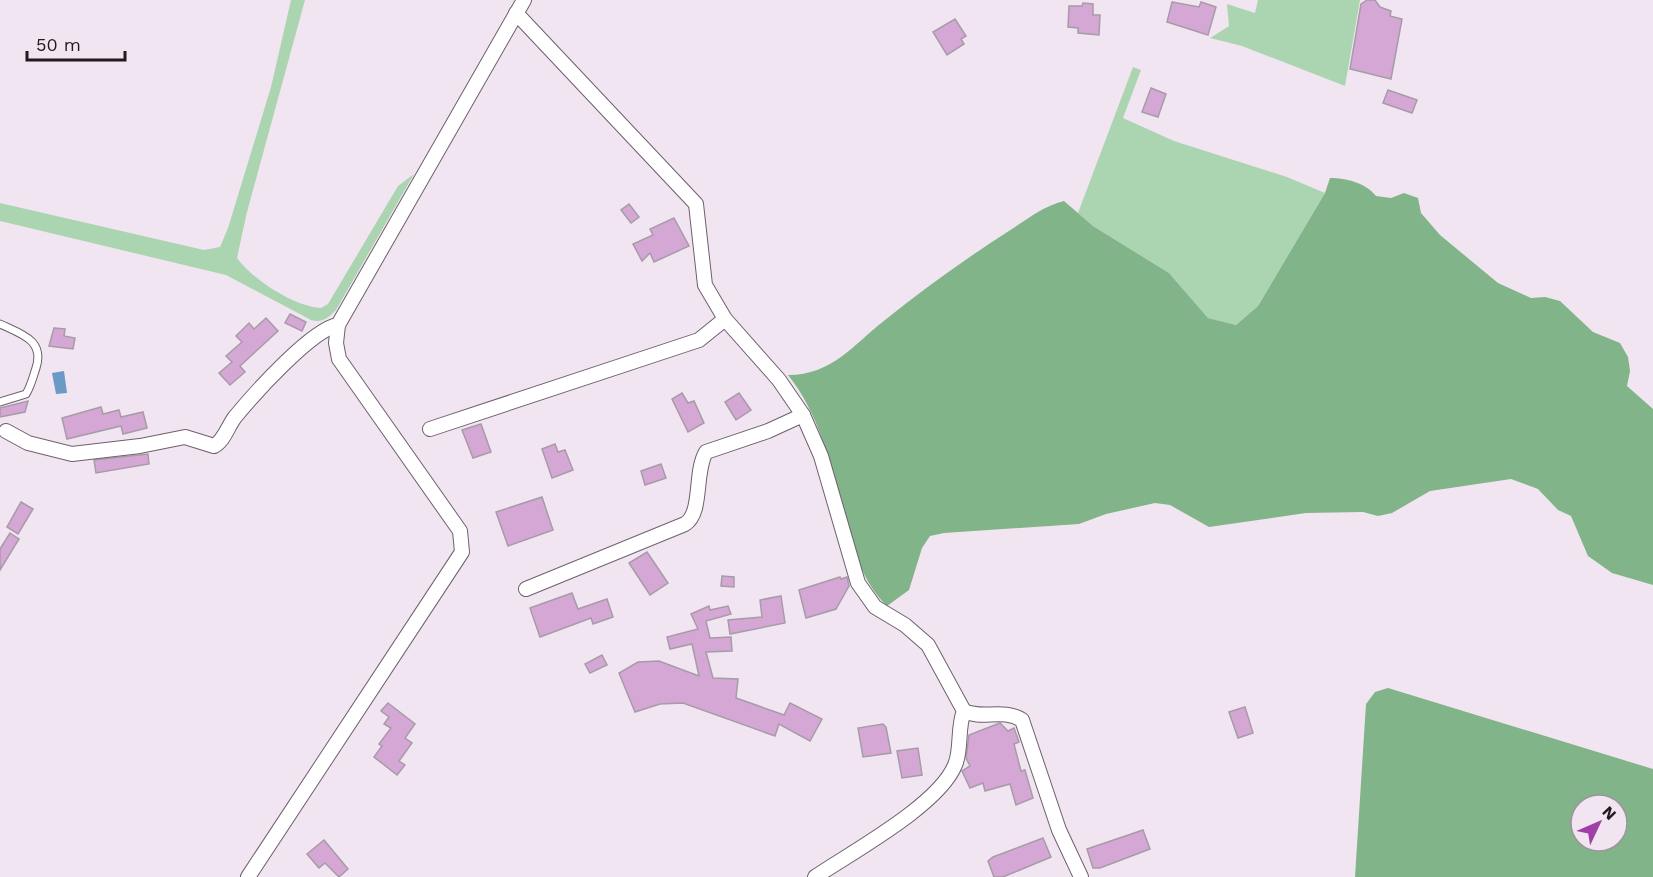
<svg xmlns="http://www.w3.org/2000/svg" width="1653" height="877" viewBox="0 0 1653 877" font-family="'Work Sans',sans-serif">
<rect width="100%" height="100%" fill="#f2e5f2"/>
<g fill="#abd5b1">
<path d="M291 0H305L247 212 237 258C253 280 295 307 321 308L328 304 398 186 414 174 336 310C328 318 323 323 311 320L226 275 0 221V203L204 250 220 247 228 228 271 87Z"/>
<path d="M1258 0H1360L1345 86 1242 46 1210 38 1229 26 1227 4 1255 13Z"/>
<path d="M1133 67 1141 70 1123 118 1174 141 1287 177 1325 193 1258 306 1236 325 1208 318 1169 273 1093 226 1078 213Z"/>
</g>
<g fill="#81b489" fill-rule="evenodd">
<path d="M1330 178C1346 178 1366 183 1376 196L1391 198 1404 193 1418 198 1421 213 1440 235 1498 283 1531 298 1545 297 1560 301 1593 332 1620 343 1628 357 1630 371 1627 386 1653 409V585L1612 573 1588 556 1571 516 1558 510 1538 489 1511 479 1430 491 1392 513 1378 516 1363 512 1306 513 1209 527 1170 505 1155 503 1106 514 1079 524 944 533 930 536 922 548 909 590 887 606C863 582 856 556 847 525 832 473 822 417 788 375 832 375 853 345 885 320 925 288 968 257 1012 229 1029 218 1044 206 1064 201L1093 226 1169 273 1208 318 1236 325 1258 306 1325 193Z"/>
<path d="M1388 688 1653 769V877H1355L1366 704 1375 692ZM1581 805H1617V841H1581Z"/>
</g>
<path fill="#6c9ac6" d="M64 371 67 393 56 394 52 373Z"/>
<g fill="#d5a7d5" stroke="#a79ba7" stroke-width="1.5">
<path d="M1367 0H1375L1380 7 1391 11 1390 16 1402 19 1391 79 1350 69 1361 4Z"/>
<path d="M1172 2 1199 7 1201 2 1216 7 1208 35 1167 22Z"/>
<path d="M1083 3 1093 4V15H1100L1099 35 1078 33V28L1068 27 1069 6H1082Z"/>
<path d="M955 19 966 36 961 39 964 44 947 55 933 32Z"/>
<path d="M1151 88 1166 94 1158 117 1142 112Z"/>
<path d="M1388 90 1417 100 1412 113 1383 103Z"/>
<path d="M629 204 639 217 631 223 621 210Z"/>
<path d="M674 218 689 246 654 262 650 253 642 261 633 244 653 235 650 229Z"/>
<path d="M290 314 306 322 302 331 285 323Z"/>
<path d="M266 318 278 331 240 366 245 372 230 385 219 373 232 362 226 356 242 342 236 336 249 323 254 329Z"/>
<path d="M54 328 65 329 64 336 75 338 73 349 49 346Z"/>
<path d="M682 393 688 403 694 401 704 423 688 432 672 399Z"/>
<path d="M739 393 751 410 736 420 725 402Z"/>
<path d="M28 401 25 412 0 417V408Z"/>
<path d="M101 407 103 414 119 410 121 417 143 412 147 428 123 434 121 426 67 439 62 418Z"/>
<path d="M481 424 491 452 473 458 462 430Z"/>
<path d="M555 444 558 452 565 450 573 470 552 478 542 449Z"/>
<path d="M148 454 149 464 96 473 94 460Z"/>
<path d="M661 464 666 478 645 485 641 471Z"/>
<path d="M542 497 553 530 508 546 496 512Z"/>
<path d="M21 502 33 509 18 534 7 527Z"/>
<path d="M10 533 19 539 0 570V549Z"/>
<path d="M647 552 668 583 650 595 629 563Z"/>
<path d="M722 576 734 577V587L721 586Z"/>
<path d="M840 577 841 579 847 577 849 586 836 609 806 618 799 590Z"/>
<path d="M572 593 578 609 607 599 613 617 593 624 591 618 540 637 530 608Z"/>
<path d="M781 596 785 623 730 634 728 620 762 617 760 600Z"/>
<path d="M709 606 710 610 728 606 731 614 706 621 710 638 731 637 732 651 706 652 713 678 738 679 736 698 784 715 790 703 822 719 810 741 779 724 775 736 683 703 660 704 635 712 619 673 638 662 659 661 699 676 692 644 670 649 667 637 698 629 691 614Z"/>
<path d="M602 655 607 665 590 673 585 664Z"/>
<path d="M388 703 415 724 405 738 412 743 399 761 405 765 397 775 374 757 382 746 379 744 391 728 384 724 389 717 381 711Z"/>
<path d="M1245 707 1253 733 1238 738 1229 712Z"/>
<path d="M1000 723 1008 731 1014 728 1019 742 1014 744 1021 771 1025 770 1033 798 1016 805 1010 784 985 791 983 783 970 788 962 771 970 766 966 758 969 735Z"/>
<path d="M883 724 886 727 891 753 863 757 858 728Z"/>
<path d="M918 748 922 775 902 778 897 751Z"/>
<path d="M1143 830 1150 849 1100 868H1093L1087 849Z"/>
<path d="M1043 838 1051 857 1003 877H994L988 861 993 857Z"/>
<path d="M324 840 348 869 339 877 325 863 319 868 307 854Z"/>
</g>
<g fill="none" stroke-linecap="round" stroke-linejoin="round">
<defs>
<path id="service" d="M0 324C21 334 45 340 36 368 33 377 31 386 26 394L0 402"/>
<g id="minor">
<path d="M516 13 696 204 705 285 725 319 779 380 803 415 821 456 858 583 875 607 905 625 928 645 964 711C957 728 962 749 955 765 939 805 852 852 815 877"/>
<path d="M430 429 699 340 725 319"/>
<path d="M6 431 28 443 72 454 140 446 185 437 214 446C224 441 228 426 235 417 253 395 312 329 338 325"/>
<path d="M526 589 685 524C703 513 694 472 706 452L768 431 803 415"/>
<path d="M964 711C982 720 1003 708 1022 720L1059 830 1081 877"/>
<path d="M248 877 462 552 460 531 339 359 336 343 338 325 524 0"/>
</g>
</defs>
<use href="#service" stroke="#6c616c" stroke-width="9"/>
<use href="#minor" stroke="#6c616c" stroke-width="16"/>
<use href="#service" stroke="#fff" stroke-width="7"/>
<use href="#minor" stroke="#fff" stroke-width="14"/>
</g>
<g transform="translate(1599 823) rotate(46)"><circle r="28" fill="#f2e5f2" stroke="#9e949e" stroke-width="1.5"/>
<path d="M0-4.5L10 22L0 15L-10 22Z" fill="#9f40a9"/>
<text y="-9" font-size="16" font-weight="bold" text-anchor="middle" fill="#201b20">N</text>
</g>
<path d="M27 51v9h98v-9" fill="none" stroke="#201b20" stroke-width="3"/>
<text x="36" y="51" font-size="18" fill="#201b20" stroke="#f2e5f2" stroke-width="4.5" paint-order="stroke">50 m</text>
</svg>
